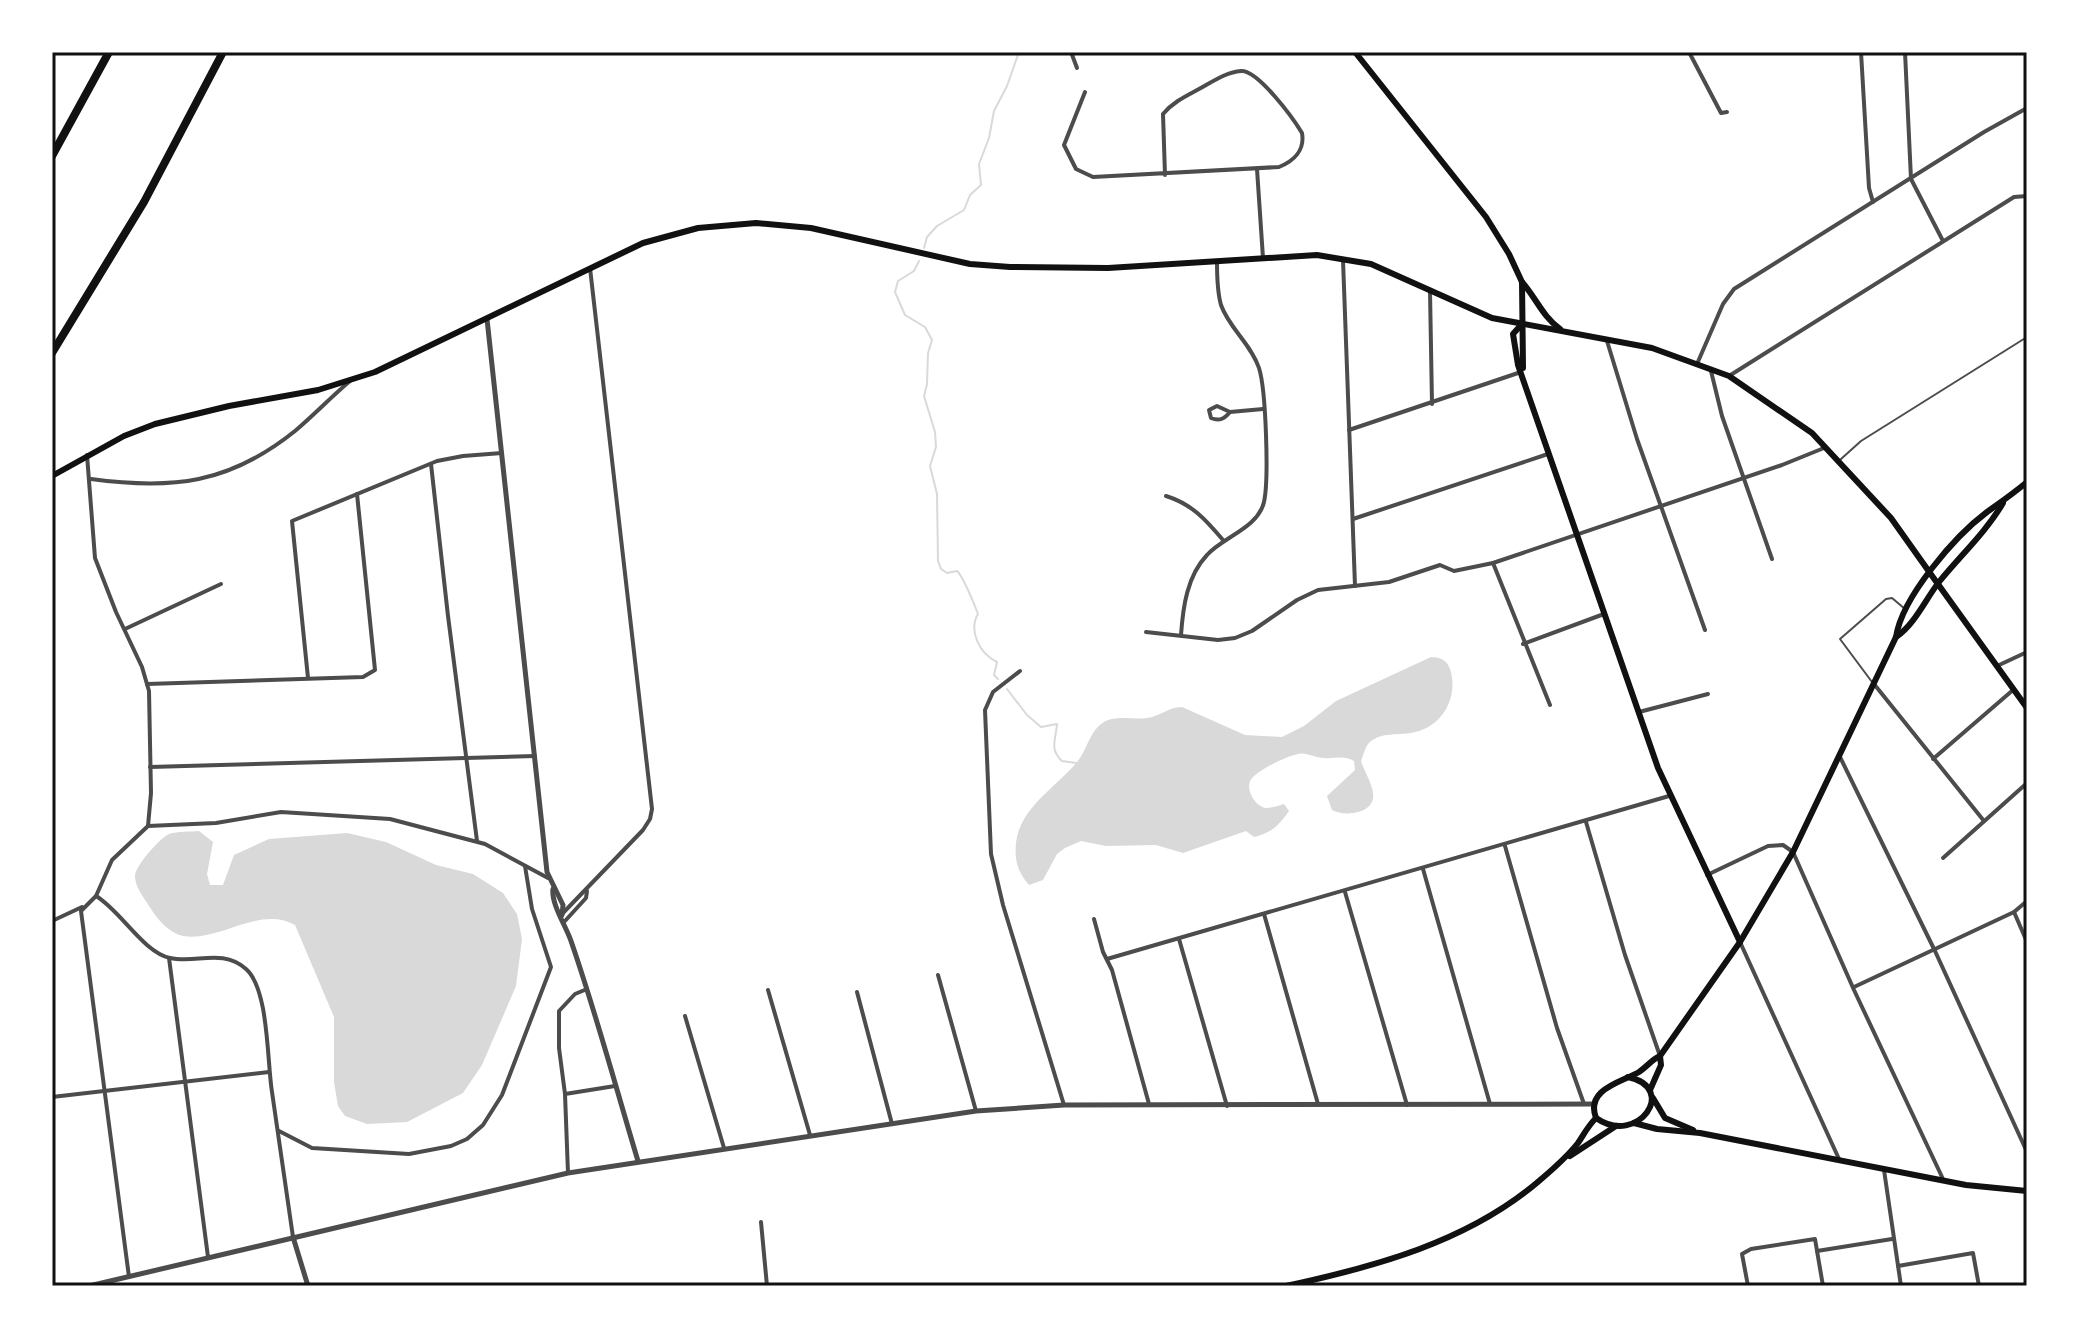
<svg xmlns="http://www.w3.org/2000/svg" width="2079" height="1338" viewBox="0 0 2079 1338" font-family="'Nunito Sans',sans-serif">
<rect width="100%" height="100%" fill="#fff"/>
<g fill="#d9d9d9">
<path d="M1431 657C1440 657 1447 660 1450 669 1459 696 1443 726 1415 732 1400 736 1379 731 1368 744 1365 748 1363 756 1361 761 1364 771 1372 783 1373 793 1376 814 1345 817 1332 810L1327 796 1355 770 1354 761C1344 755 1335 759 1323 758 1315 758 1307 752 1298 754 1285 757 1262 768 1252 778 1244 787 1254 806 1266 808 1271 808 1278 806 1284 804L1289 811C1279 825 1272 833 1254 837L1246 831 1183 853 1156 845 1106 846 1081 841 1065 848 1057 854 1043 880 1029 885C1022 877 1017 868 1016 858 1011 812 1052 792 1077 762 1088 749 1089 731 1104 722 1116 715 1134 720 1147 718 1159 717 1168 707 1182 707L1245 735 1282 737 1304 726 1336 701Z"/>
<path d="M199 831 213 842 207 874 210 885H223L234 855 269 839 347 833 386 842 436 865 473 874 503 893 517 914 522 939 516 986 482 1065 463 1093 407 1122 367 1124 345 1116 338 1106 334 1082V1017L295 925C259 905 220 942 183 936 169 933 158 920 151 909 145 899 135 888 135 876 135 866 160 838 169 834 178 831 190 832 199 831Z"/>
</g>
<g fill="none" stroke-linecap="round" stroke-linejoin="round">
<g stroke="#d9d9d9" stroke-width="2">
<path d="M924 248 927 237 937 226 964 210 970 195 981 185 979 164 989 138 994 111 1007 86 1019 52"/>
<path d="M919 261 914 271 898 281 895 292 905 315 925 327 932 340 928 353 927 384 924 396 935 432 936 447 930 466 937 494 938 561 941 569 947 573 957 571C963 576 975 606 978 614 968 631 980 654 997 662L994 675 998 679"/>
<path d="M1007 689 1027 715 1041 727 1057 724C1056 739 1049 749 1062 761L1076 763"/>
</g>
<g stroke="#4c4c4c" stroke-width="2">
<path d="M1841 459 1861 441 2027 337"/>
<path d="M1872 682 1840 639 1886 599 1892 598 1905 609"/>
</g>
<g stroke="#4c4c4c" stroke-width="4">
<path d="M1071 52 1077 68"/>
<path d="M1689 52 1721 113 1727 112"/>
<path d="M1861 52 1869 188 1873 202"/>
<path d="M1905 52 1911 179 1943 241"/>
<path d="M1085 92 1064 145 1076 169 1093 177 1279 167C1294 161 1305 150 1302 133 1293 118 1258 70 1241 71 1226 72 1212 82 1199 89 1186 96 1173 102 1163 114L1165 175"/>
<path d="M1257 169 1263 258"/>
<path d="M1343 260 1355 586"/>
<path d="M1430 291 1432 404"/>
<path d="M1607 341 1637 439 1705 630"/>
<path d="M1697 364 1723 304 1734 289 1984 132 2027 108"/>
<path d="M1711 371 1722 416 1772 559"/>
<path d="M1729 376 2014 197 2027 196"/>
<path d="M1230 412C1225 418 1220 422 1211 418L1209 410 1217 406 1230 412 1263 409"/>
<path d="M1349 430 1521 372"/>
<path d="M87 455 95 558 116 612 142 667 149 691 151 793 148 826 112 860 96 896 81 911 129 1277"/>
<path d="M431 464 448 616 477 841"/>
<path d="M91 479C172 490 229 484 295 431 314 415 331 397 350 381"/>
<path d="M1166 496C1192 504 1206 520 1223 540"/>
<path d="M1353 519 1548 454"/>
<path d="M1493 563 1550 705"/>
<path d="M125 629 221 584"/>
<path d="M1146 632 1218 640 1235 638 1252 631 1297 600 1318 590 1389 582 1440 565 1454 571 1493 563 1782 465 1824 448"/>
<path d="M1181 635C1183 607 1187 576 1207 555 1223 537 1258 528 1264 502 1269 479 1266 390 1259 368 1251 344 1229 328 1221 305 1217 291 1217 276 1217 262"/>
<path d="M1523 644 1604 614"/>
<path d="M1997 666 2027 652"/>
<path d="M1020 671 993 692 985 710 991 854 1003 905 1064 1105"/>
<path d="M308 678 292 521 437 461 463 456 502 453"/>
<path d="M147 684 363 677 375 670 357 494"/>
<path d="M1874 684 1984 821"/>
<path d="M1639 712 1708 694"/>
<path d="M1840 757 1935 951 2027 1152"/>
<path d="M1933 759 2013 690"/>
<path d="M150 767 535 756"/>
<path d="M1586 822 1625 955 1660 1056"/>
<path d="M148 826 216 823 281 812 390 819 485 844 548 878"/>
<path d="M1505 846 1557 1028 1584 1104"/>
<path d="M1943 858 2027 783"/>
<path d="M1423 869 1490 1104"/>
<path d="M1707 875 1768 846 1783 845 1793 852 1854 990 1943 1179"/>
<path d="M1345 892 1407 1105"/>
<path d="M96 896C121 911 143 952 170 958 196 964 222 948 246 969 269 989 267 1062 272 1092 279 1141 286 1189 293 1237"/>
<path d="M2014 912 2027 942"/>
<path d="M562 914 643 830 650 819 652 809 590 268"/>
<path d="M1264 914 1318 1104"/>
<path d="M1094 919 1103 952 1112 970 1149 1104"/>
<path d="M52 921 82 907"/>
<path d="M565 921 586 898 587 891"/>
<path d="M1179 939 1227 1106"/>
<path d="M1740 942 1839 1159"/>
<path d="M169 958 208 1257"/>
<path d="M1107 959 1669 796"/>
<path d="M938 975 976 1111"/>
<path d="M1854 987 2014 912 2027 901"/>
<path d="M768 990 810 1135"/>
<path d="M857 992 892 1124"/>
<path d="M685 1016 724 1148"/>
<path d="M565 1094 615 1086"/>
<path d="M52 1097 269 1072"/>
<path d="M279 1131 312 1148 409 1154 451 1146 467 1139 483 1125 502 1095 551 967 532 909 525 866"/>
<path d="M1884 1170 1901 1286"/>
<path d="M568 1173 565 1094 559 1048V1011L575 994 587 989"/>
<path d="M761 1222 767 1286"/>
<path d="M1817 1251 1892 1239"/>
<path d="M1898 1266 1973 1253 1979 1286"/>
<path d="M1748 1286 1742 1254 1751 1249 1815 1239 1823 1286"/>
</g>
<g stroke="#4c4c4c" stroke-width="5">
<path d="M487 319 547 872 563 905 562 915"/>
<path d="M553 889C551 904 566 926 571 941 596 1013 616 1088 638 1161"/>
<path d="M293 1237 308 1286"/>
<path d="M89 1286 568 1173 976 1111 1064 1105 1595 1104"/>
</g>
<g stroke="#111" stroke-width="6">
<path d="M1355 52 1486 217 1509 254 1522 282 1523 368"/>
<path d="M1522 282C1536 298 1543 317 1560 329"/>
<path d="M1521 325 1513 334 1518 365 1658 768 1740 942"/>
<path d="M52 476 124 436 155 424 229 406 318 390 375 372 643 243 698 228 756 223 811 228 970 264 1010 267 1108 268 1317 255 1371 264 1492 318 1652 348 1729 376 1812 433 1891 518 1930 573"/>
<path d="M1653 1098 1665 1118 1693 1130"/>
<path d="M1634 1123 1657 1129 1700 1133 1966 1185 2027 1191"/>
</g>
<g stroke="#111" stroke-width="6">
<path d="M1930 573 2027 708"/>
<path d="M1896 637C1915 624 1925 600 1939 582 1960 556 1986 532 2003 503"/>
<path d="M1650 1090 1661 1065 1660 1056"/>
<path d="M1596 1118C1585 1089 1622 1082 1639 1072 1648 1066 1651 1060 1660 1056L1740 942 1793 852 1896 637C1902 597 1955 536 1987 512 2001 502 2014 493 2027 482"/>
<path d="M1596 1118C1638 1147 1679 1088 1628 1077"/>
<path d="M1570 1156 1616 1126"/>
<path d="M1286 1286C1374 1267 1468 1242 1539 1181 1552 1170 1567 1157 1578 1143 1584 1134 1588 1126 1596 1118"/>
</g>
<g stroke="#111" stroke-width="8">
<path d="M52 156 109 52"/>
<path d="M52 353 144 202 223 52"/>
</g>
</g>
<rect width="2079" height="1338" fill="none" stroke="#ffffff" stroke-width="108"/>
<rect x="54" y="54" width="1971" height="1230" fill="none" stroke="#111" stroke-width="3"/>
</svg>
